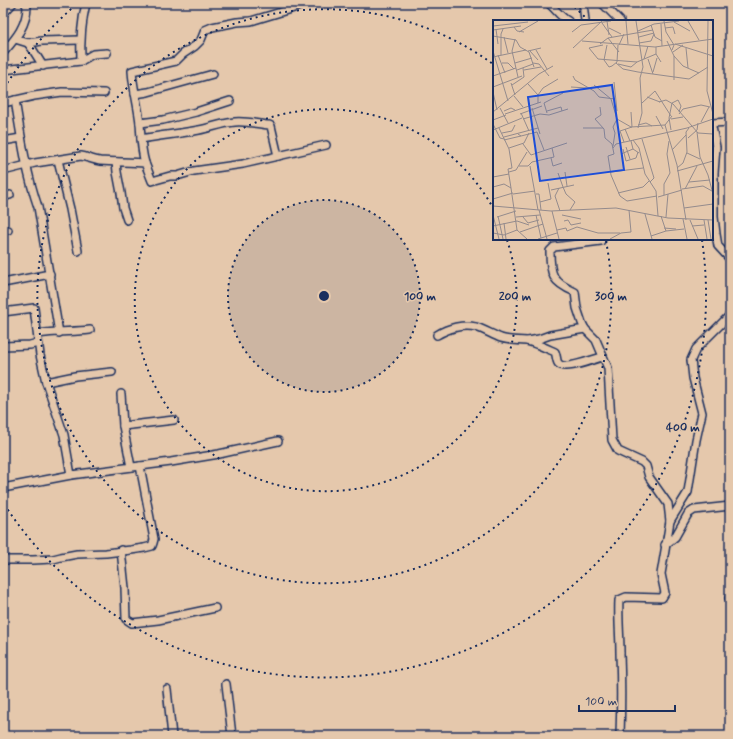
<svg xmlns="http://www.w3.org/2000/svg" width="733" height="739" viewBox="0 0 733 739" font-family="Mynerve,sans-serif">
<rect width="100%" height="100%" fill="#e5c8ac"/>
<filter id="ink" filterUnits="userSpaceOnUse"><feTurbulence type="fractalNoise" baseFrequency=".025" numOctaves="2"/><feDisplacementMap in="SourceGraphic" scale="8" xChannelSelector="R" yChannelSelector="G"/><feConvolveMatrix kernelMatrix="1 2 1 2 8 2 1 2 1" color-interpolation-filters="sRGB"/></filter>
<g filter="url(#ink)">
<g fill="none" stroke-linecap="round" stroke-linejoin="round">
<defs>
<g id="minor">
<path d="M548 3C555 8 560 17 568 21"/>
<path d="M583 3 585 21"/>
<path d="M602 3 620 21"/>
<path d="M3 14 13 3"/>
<path d="M15 39 28 43 42 41 80 40"/>
<path d="M28 43 33 50 43 66"/>
<path d="M3 53C15 39 27 26 27 6L25 3"/>
<path d="M81 61C80 39 81 24 86 3"/>
<path d="M3 70 81 61 93 54 107 53"/>
<path d="M135 94 148 92 213 74"/>
<path d="M15 100C21 136 26 172 38 207L59 333"/>
<path d="M3 103 34 96 62 92 104 93"/>
<path d="M140 123 163 120 196 112 230 101"/>
<path d="M712 123 730 122"/>
<path d="M712 127 716 147 714 173V217L716 234 718 246 730 259"/>
<path d="M141 139C160 135 179 134 199 130 211 128 222 123 235 122 246 121 258 124 269 125L271 126 278 156"/>
<path d="M3 141 21 138"/>
<path d="M58 160 70 209 78 251"/>
<path d="M116 162 117 172 121 193 123 208 127 220"/>
<path d="M145 163C141 150 141 137 140 123 138 105 133 88 132 71L176 61 183 54 195 46 201 40 205 30 212 27 237 22 251 21 294 8 307 3"/>
<path d="M3 171 35 163 81 156C87 157 93 160 100 161 115 162 130 162 145 163L152 181 170 176H177L194 171 243 164 326 145"/>
<path d="M3 197 10 195"/>
<path d="M3 230H8"/>
<path d="M602 239 601 241 554 247 550 251C550 275 552 282 575 292L577 308 582 323 585 329 596 340 608 368 612 440 618 451 642 462 646 466 649 477 668 504 670 521 661 574 665 593 662 598 626 597 619 600C618 618 620 635 620 653 621 680 621 708 620 736"/>
<path d="M3 283 50 274"/>
<path d="M3 312 34 308 40 355 46 382 64 435 71 475"/>
<path d="M38 334C55 331 72 332 90 330"/>
<path d="M437 335C448 328 463 324 476 327 485 330 493 335 501 338 510 341 518 340 526 341 533 342 548 349 555 352 557 356 556 362 559 364 566 371 595 358 603 357"/>
<path d="M528 341 539 339 550 335 585 329"/>
<path d="M3 346 30 345 38 343"/>
<path d="M46 382 75 376 112 372"/>
<path d="M121 394 123 426 131 467"/>
<path d="M123 426 174 420"/>
<path d="M3 488 71 475 171 462 219 454 278 441"/>
<path d="M670 521 688 492 696 440 702 413 693 378 691 360 696 349 730 315"/>
<path d="M665 545 675 537 688 514 694 510 730 506"/>
<path d="M121 550 125 588 126 619 132 623 158 620 215 608"/>
<path d="M3 560H33L53 559 61 557 77 554 106 553 131 550 144 548 152 546 153 543 154 539 140 466"/>
<path d="M729 598H730"/>
<path d="M226 684 232 736"/>
<path d="M167 689 172 736"/>
</g>
</defs>
<use href="#minor" stroke="#1b2f5e" stroke-width="10"/>
<use href="#minor" stroke="#e5c8ac" stroke-width="7"/>
</g>
</g>
<circle cx="324" cy="296" r="96" fill="#1b2f5e" fill-opacity=".12"/>
<g fill="none" stroke="#1b2f5e" stroke-width="2" stroke-dasharray="2 4">
<circle cx="324" cy="296" r="96"/>
<path d="M507 240A191 191 0 1 1 493 208"/>
<path d="M606 241A287 287 0 1 1 493 64"/>
<path d="M4 88A382 382 0 0 1 78 3M570 3A382 382 0 0 1 587 19M702 240A382 382 0 0 1 4 504"/>
</g>
<g transform="translate(493 20)">
<rect width="220" height="220" fill="#e5c8ac"/>
<path fill="none" stroke="#948b8d" stroke-width="1" d="M114 1 116 15M133 1 135 24M143 1 150 47 147 58 149 93 145 108M171 1 173 12 181 25 179 30M195 1 206 20M215 1 214 71 220 94M181 2 197 11M109 3 119 17M168 4 169 26M158 5 162 17 169 21M0 6 35 2M21 7 24 11 31 12M116 8 128 14M172 8 180 7 182 14M3 9 5 24M0 10 28 6M145 11 161 4 186 1M26 12 45 1M79 12 88 5 118 1M0 16 23 20 27 27 36 32 41 47M11 17 15 33M146 17 161 13M115 18 126 32M22 19 19 31 25 57M89 21 162 27 220 19M174 21 181 36V60M146 23 158 21 161 14M107 24 115 18 160 10M182 24 220 36M110 25 96 28 105 39 144 42 163 34M114 25 111 40 116 47 119 46 124 42 125 25M126 25 131 14M163 27V34L168 42M80 28 109 1M193 28 195 48M43 30 54 49M0 31 15 81M35 31 48 28M37 31 45 40M180 32 190 25M5 35 12 53M8 35V14L10 9M181 36 190 46 206 53M0 37 33 30M151 39 155 26M155 39 160 54M9 43H15L21 49M22 43 39 38M40 43 46 44 56 56M123 43 130 49 145 52 196 59 215 47M125 44 138 47 144 42M24 50 40 44M31 50 48 47M160 52 164 38M0 56 23 48M80 56 82 60 101 71 106 77 122 79M121 62 124 91M18 63 22 75M35 64 45 75M19 65 31 57 30 48M101 65 118 79 124 99 138 107 172 105 179 96M0 67 29 56M78 67 94 68M0 72 4 90M21 76 30 87M154 77 167 82M166 82 173 80 180 84 205 113 220 114M45 83V75L50 68 65 59M149 83 162 71 178 96M179 83 185 80 188 86 186 92M107 87 108 95 102 99 111 109 112 118 119 124 121 134 115 136 118 155 127 176 134 181 164 176M7 88 15 103M39 88 47 114M11 91 18 88 22 90M54 91 68 87 69 91M0 92 46 54 60 46M28 93 36 111M54 93 51 83 70 73M12 94 48 82M27 94 49 86M186 94 190 89 208 85 217 87M163 96 170 109M30 99 47 94 56 95 75 89M178 99 190 97M0 100 13 95M208 102 216 87M0 104 7 118 11 119M145 105 153 103 159 106M172 105 184 145 193 200M6 108 16 129 19 148M90 108H110M132 109 137 121M0 110 29 98M178 110 176 98 179 83M204 112 207 137 215 155 220 174M9 113 19 111 22 105M25 114 28 116 44 112 51 130M11 117 45 108M195 118 204 110 205 103M149 119 161 158 157 162M11 120 28 116M140 120 146 128 152 154 163 171 165 196M138 121 140 129 146 133M131 122 127 111 139 107 138 92M30 124 38 135 74 123M120 126 122 113 120 107 124 99M133 127 137 139M16 128 31 123 36 113M120 128 123 124 194 108 220 99M130 129 133 141 143 138 145 132M179 130 193 115M194 133 207 139M128 134 140 129M58 138 60 146 69 143M26 146H35L39 142 61 137 59 128M37 146 45 190M184 148 190 143 194 132 193 112 196 108M184 151 220 141M16 152 23 150 34 132M72 152 74 166M118 152 150 148M65 153 70 167M0 157 16 154M196 162 217 160M0 167 11 164 18 168 24 210 34 219M70 167 73 174 82 182 77 190M18 168 15 149 19 148M66 168 62 176 67 191M189 169 210 166 219 171M192 169 204 146M58 170 81 165M125 173 150 167 156 161M20 174 42 171M43 174H46L48 190M171 175V164L177 153 174 134 176 121M165 177 189 170M0 179 20 173M47 182 58 179 55 163M0 186 58 191 123 188 175 198 220 200M191 188 220 184M46 190 54 219M59 191 66 219M152 194 159 219M0 195 6 219M43 195 48 218M69 195 88 199M5 196 10 219M168 196 173 211 191 209M4 197 23 191M23 197 47 195M30 197 35 203 46 200M173 197 175 174M190 199 194 219M197 200 205 219M211 200 214 219M215 200 218 219M71 201 75 200 78 205 88 203M11 203 13 219M0 206 24 201 36 205M199 206 211 205M171 208 183 209M64 210 73 208 74 211 84 207 105 213H127M27 212 50 204M0 213 11 215 24 210M158 216 173 211M45 219 64 213M117 219 128 213 138 212 136 190"/>
<path fill="#1d4ed8" fill-opacity="0.15" stroke="#1d4ed8" stroke-width="2" d="M119 65 131 150 47 161 35 77Z"/>
<rect width="220" height="220" fill="none" stroke="#1b2f5e" stroke-width="2"/>
</g>
<circle cx="324" cy="296" r="6" fill="#1b2f5e" stroke="#e5c8ac" stroke-width="2"/>
<g font-size="12" text-anchor="middle" font-weight="bold" fill="#1b2f5e" stroke="#e5c8ac" stroke-width="3" stroke-linejoin="round" paint-order="stroke">
<text x="420" y="300">100 m</text>
<text x="515" y="300">200 m</text>
<text x="611" y="300">300 m</text>
<text x="683" y="431">400 m</text>
</g>
<rect width="733" height="739" fill="none" stroke="#e5c8ac" stroke-width="16"/>
<rect x="8" y="8" width="717" height="723" fill="none" stroke="#1b2f5e" stroke-width="1.5" filter="url(#ink)"/>
<path d="M579 705v6h96v-6" fill="none" stroke="#1b2f5e" stroke-width="2"/>
<text x="585" y="705" font-size="12" fill="#1b2f5e" stroke="#e5c8ac" stroke-width="3" paint-order="stroke">100 m</text>
</svg>
